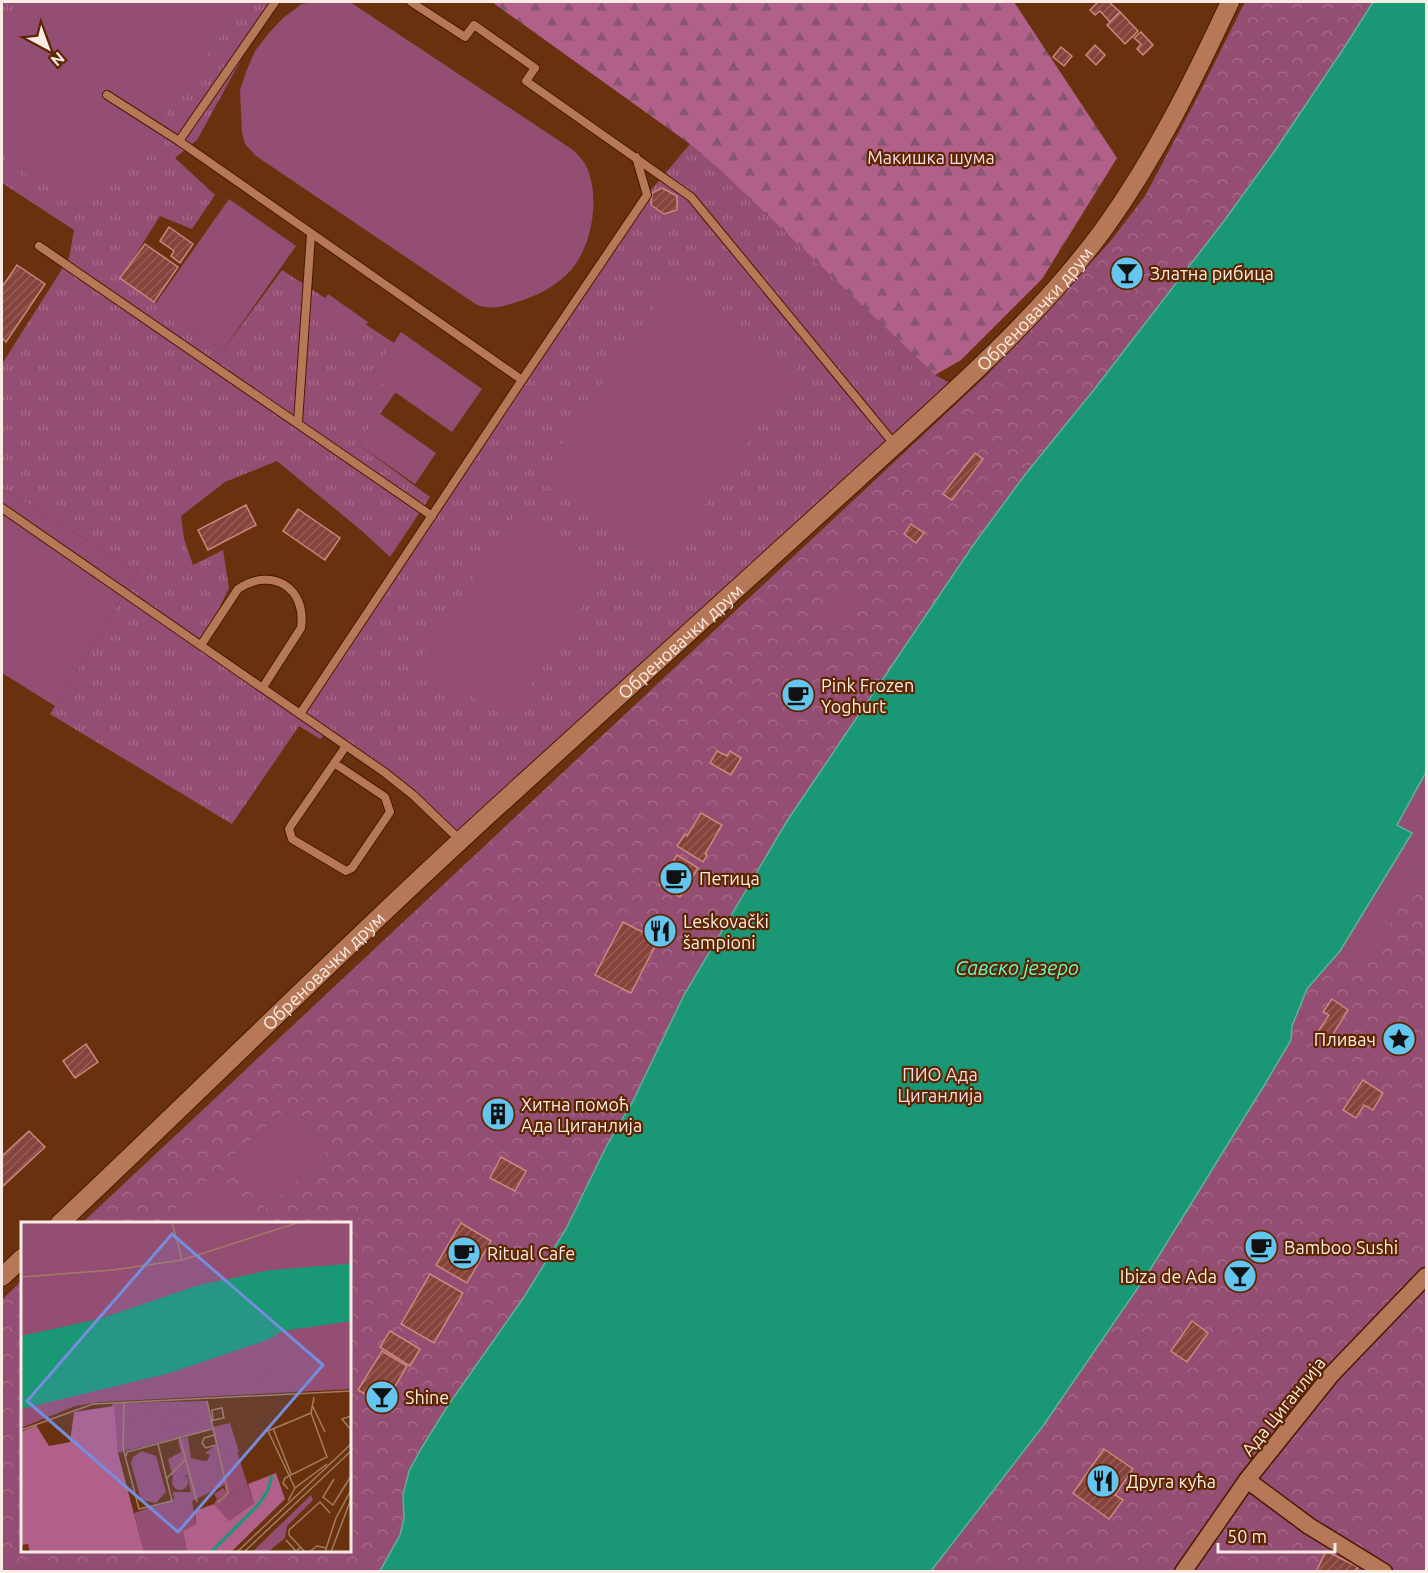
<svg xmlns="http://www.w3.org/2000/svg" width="1428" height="1573" viewBox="0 0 1428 1573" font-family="Ubuntu,sans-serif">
<defs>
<pattern id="grass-tufts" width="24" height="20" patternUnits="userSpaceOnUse" patternTransform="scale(1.5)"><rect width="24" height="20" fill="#954e73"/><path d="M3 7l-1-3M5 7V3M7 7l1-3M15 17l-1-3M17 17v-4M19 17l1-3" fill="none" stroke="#a56887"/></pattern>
<pattern id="forest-firs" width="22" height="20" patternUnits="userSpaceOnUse" patternTransform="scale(1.5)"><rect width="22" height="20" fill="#b1608a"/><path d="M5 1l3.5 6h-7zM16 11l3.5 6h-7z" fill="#88566e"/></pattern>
<pattern id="park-crowns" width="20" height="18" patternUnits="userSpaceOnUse" patternTransform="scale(1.5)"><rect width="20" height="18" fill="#954e73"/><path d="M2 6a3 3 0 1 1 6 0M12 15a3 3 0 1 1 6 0" fill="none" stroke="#a56887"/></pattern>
<pattern id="building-hatch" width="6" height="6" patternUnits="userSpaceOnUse" patternTransform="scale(1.5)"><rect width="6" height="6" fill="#85433b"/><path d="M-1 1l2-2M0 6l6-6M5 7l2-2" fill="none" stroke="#975e57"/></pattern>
</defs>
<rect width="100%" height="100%" fill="#69310d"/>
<path fill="url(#grass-tufts)" d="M2 2H273L197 140 175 158 215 195 192 229 160 216 121 278 223 350 282 270 394 343 372 376 396 392 358 444 430 497 390 557 362 531 277 461 225 482 181 516 184 539 193 565 223 550 229 588 201 645 300 713 647 195 690 144 720 170 935 375 957 387 460 840 413 795 327 733 320 739 299 726 232 824 50 714 138 572 2 488V364L69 258 74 230 2 183Z"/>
<path fill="url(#forest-firs)" d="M492 2H1014L1117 158 1042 279 961 360 935 375 720 170 690 144Z"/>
<path fill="url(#park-crowns)" d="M1245 2H1426V1571L2 1572V1300L22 1280V1550H350V1224L82 1223 986 376 1109 243 1145 196 1199 94Z"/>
<g fill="#954e73">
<path d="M22 2H245L129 166C125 172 120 181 114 184 78 201 26 182 2 154V31Z"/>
<path d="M317 2H350L573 150C577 154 582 159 585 164 601 194 593 243 572 269 558 285 538 296 517 302 502 307 493 310 477 305L256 156 245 144 242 133 240 90 246 72 255 51 269 33 283 18 302 4Z"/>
<path d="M229 199 296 246 223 350 156 303Z"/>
<path d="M670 283 797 368 665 565 538 480Z"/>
<path d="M328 294 368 322 352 344 312 316Z"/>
<path d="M401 332 482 389 452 432 372 376Z"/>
<path d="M379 413 436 453 415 484 358 444Z"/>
<path d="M2 488 138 572 55 706 2 673Z"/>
<path d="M516 513 605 571 509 720 419 662Z"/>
<path d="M848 581 867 595 836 637 817 622Z"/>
<path d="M1426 772V864L1365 966 1340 951 1412 833 1397 825Z"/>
<path d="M287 1108 327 1155 266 1209 225 1162Z"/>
<path d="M217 1172 256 1216 248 1223H160Z"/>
<path d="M1330 1223 1351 1236 1333 1264 1312 1252Z"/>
</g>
<path fill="#1a9875" stroke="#5db197" stroke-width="1.5" d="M1373 2H1426V772L1397 825 1412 833 1340 951 1307 989 1292 1026 1291 1040 1265 1084 1150 1270 1043 1426 931 1571H380L400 1535 404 1519 403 1495 409 1471 421 1449 447 1407 524 1297 566 1229 607 1145 633 1101 684 995 787 821 974 544 1024 476 1093 391 1224 221 1274 152 1344 48Z"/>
<g fill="url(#building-hatch)" stroke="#cf867c" stroke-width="1.5">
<path d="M1098 2H1109L1120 12 1110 22 1100 11 1095 15 1090 10Z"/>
<path d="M1120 12 1138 31 1125 44 1107 25Z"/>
<path d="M1141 32 1153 45 1143 55 1137 49 1141 44 1134 38Z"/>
<path d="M1095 45 1105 55 1096 65 1086 55Z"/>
<path d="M1061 47 1072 56 1064 66 1053 57Z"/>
<path d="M662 188 677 196V210L664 214 651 205 652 193Z"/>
<path d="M169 227 193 244 180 263 171 256 174 251 160 241Z"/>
<path d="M145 244 178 267 154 302 120 278Z"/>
<path d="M17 265 45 284 6 342 2 338V287Z"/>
<path d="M975 453 983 459 952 500 943 494Z"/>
<path d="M246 505 256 525 208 550 198 530Z"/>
<path d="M298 509 340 538 325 560 283 531Z"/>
<path d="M911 524 924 533 916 543 904 534Z"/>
<path d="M717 751 727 756 730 751 741 758 731 775 710 763Z"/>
<path d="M701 813 722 825 705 854 707 855 703 862 677 846 685 834 687 836Z"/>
<path d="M677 855 698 868 680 897 659 885Z"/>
<path d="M623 922 658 940 631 993 595 975Z"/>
<path d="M1332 999 1348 1010 1330 1039 1318 1032 1329 1015 1323 1012Z"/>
<path d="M86 1044 98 1062 75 1078 63 1061Z"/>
<path d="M1363 1080 1383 1093 1373 1110 1364 1105 1356 1118 1343 1110Z"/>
<path d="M496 1104 508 1110 500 1124 489 1119Z"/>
<path d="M29 1131 45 1147 2 1187V1156Z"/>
<path d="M501 1157 526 1171 515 1191 490 1178Z"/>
<path d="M461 1223 491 1241 467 1283 436 1265Z"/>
<path d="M430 1274 463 1293 434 1343 401 1324Z"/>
<path d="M1192 1321 1208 1333 1187 1362 1171 1351Z"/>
<path d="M390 1331 420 1349 410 1366 380 1347Z"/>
<path d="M382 1351 407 1366 384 1405 358 1390Z"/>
<path d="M1104 1449 1133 1469 1115 1495 1123 1500 1109 1519 1073 1493Z"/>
<path d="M1326 1551 1358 1567 1355 1572H1316Z"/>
</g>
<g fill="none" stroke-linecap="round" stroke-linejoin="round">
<defs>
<g id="lane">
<path d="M275 2 179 141 522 380"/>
<path d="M411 2 465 37 474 25 535 68 526 81 691 197 895 445"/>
<path d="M107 95 179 141"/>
<path d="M39 246 432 516"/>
<path d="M298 422 311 234"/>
<path d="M2 508 384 772 413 795 460 840"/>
<path d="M201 645 238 589C272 566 307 588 301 628L263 687"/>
<path d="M300 714 522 380 647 195 636 157"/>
<path d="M334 763 385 797 390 812 352 868 346 871 292 839 289 829 292 824 346 746"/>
</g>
<g id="street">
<path d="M1247 1480 1309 1526 1384 1572"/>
<path d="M1183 1572 1247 1480 1331 1375 1426 1276"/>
</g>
<g id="secondary">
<path id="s1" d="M59 1224C213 1079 362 929 519 787 633 684 747 581 861 476 945 399 1039 319 1106 226 1156 156 1194 79 1230 2"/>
<path d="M2 1277 22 1258"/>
</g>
</defs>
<use href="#lane" stroke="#451b02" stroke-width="10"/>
<use href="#street" stroke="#451b02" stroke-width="19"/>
<use href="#secondary" stroke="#451b02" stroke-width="20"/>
<use href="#lane" stroke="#b77857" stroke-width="8"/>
<use href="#street" stroke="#b77857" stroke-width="16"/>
<use href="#secondary" stroke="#b77857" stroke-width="18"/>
</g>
<defs>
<symbol id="bar-disc" viewBox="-11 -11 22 22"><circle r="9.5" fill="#64c5ee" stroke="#5d2600"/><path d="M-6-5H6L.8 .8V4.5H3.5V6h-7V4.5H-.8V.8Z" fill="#111"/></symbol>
<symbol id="cafe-disc" viewBox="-11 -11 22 22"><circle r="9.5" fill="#64c5ee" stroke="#5d2600"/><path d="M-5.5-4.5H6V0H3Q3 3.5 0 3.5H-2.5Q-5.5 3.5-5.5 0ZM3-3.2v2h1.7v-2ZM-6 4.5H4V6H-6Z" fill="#111"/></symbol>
<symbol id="restaurant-disc" viewBox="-11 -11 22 22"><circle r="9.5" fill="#64c5ee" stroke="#5d2600"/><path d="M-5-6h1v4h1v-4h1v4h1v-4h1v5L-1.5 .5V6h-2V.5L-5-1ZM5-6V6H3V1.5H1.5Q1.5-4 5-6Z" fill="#111"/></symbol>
<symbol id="sight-disc" viewBox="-11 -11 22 22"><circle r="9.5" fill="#64c5ee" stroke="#5d2600"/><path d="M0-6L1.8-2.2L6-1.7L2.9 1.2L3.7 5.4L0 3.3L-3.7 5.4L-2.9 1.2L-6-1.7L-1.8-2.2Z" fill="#111"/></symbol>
<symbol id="building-disc" viewBox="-11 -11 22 22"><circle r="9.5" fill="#64c5ee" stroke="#5d2600"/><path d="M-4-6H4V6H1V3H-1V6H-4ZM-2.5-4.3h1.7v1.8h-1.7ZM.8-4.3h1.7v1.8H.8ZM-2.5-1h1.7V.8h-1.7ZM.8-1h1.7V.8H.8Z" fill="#111"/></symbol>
</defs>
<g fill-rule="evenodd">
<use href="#bar-disc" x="1108" y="254" width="38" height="38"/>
<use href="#cafe-disc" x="779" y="676" width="38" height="38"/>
<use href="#cafe-disc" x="657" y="859" width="38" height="38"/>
<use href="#restaurant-disc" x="641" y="912" width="38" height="38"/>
<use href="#sight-disc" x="1380" y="1020" width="38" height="38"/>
<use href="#building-disc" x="479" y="1095" width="38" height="38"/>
<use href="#cafe-disc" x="1242" y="1228" width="38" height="38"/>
<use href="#cafe-disc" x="445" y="1234" width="38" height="38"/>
<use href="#bar-disc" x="1221" y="1257" width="38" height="38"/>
<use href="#bar-disc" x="363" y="1378" width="38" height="38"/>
<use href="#restaurant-disc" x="1084" y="1462" width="38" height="38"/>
</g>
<g text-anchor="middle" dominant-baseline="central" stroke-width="4.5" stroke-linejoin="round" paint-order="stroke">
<g font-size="18" fill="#f4dce7" stroke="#5d2600">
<text x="931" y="157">Макишка шума</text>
<text x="940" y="1074">ПИО Ада<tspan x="940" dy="21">Циганлија</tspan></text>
</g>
<g font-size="18" fill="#faece5" stroke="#5d2600" text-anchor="start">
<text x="1150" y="273">Златна рибица</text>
<text x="821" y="685">Pink Frozen<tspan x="821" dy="21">Yoghurt</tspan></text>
<text x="699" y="878">Петица</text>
<text x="683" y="921">Leskovački<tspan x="683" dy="21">šampioni</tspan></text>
<text x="1376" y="1039" text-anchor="end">Пливач</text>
<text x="521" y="1104">Хитна помоћ<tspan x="521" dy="21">Ада Циганлија</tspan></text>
<text x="1284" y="1247">Bamboo Sushi</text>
<text x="487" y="1253">Ritual Cafe</text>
<text x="1217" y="1276" text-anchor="end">Ibiza de Ada</text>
<text x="405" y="1397">Shine</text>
<text x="1126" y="1481">Друга кућа</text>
</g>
<g font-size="18" fill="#faece5" stroke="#5d2600">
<text stroke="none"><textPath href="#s1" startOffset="1338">Обреновачки друм</textPath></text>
<text stroke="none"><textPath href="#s1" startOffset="852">Обреновачки друм</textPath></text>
<text stroke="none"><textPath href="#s1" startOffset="366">Обреновачки друм</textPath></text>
<text transform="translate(1283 1406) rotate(-51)">Ада Циганлија</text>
</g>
<g font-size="20" font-style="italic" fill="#63faca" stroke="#5d2600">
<text x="1017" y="967">Савско језеро</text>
</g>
</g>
<g transform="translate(21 1222)">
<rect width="330" height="330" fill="#69310d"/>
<path d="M186 179 192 205 209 201 218 230 195 237 204 263 171 279 175 302 162 309 166 330H123L113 291 153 277 152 270H170L166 253 152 256 147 237 160 230 157 218 167 215 170 236 178 238 186 239 189 233 184 231 195 223 191 207 97 231 91 181ZM227 264 233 281 208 299 193 282 196 277ZM290 273 292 278 266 304 264 316 247 330H231Z" fill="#954e73"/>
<path d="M93 184 97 231 123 330H9L7 322 0 323V210L15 203 28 224 49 220 53 190ZM255 251 264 277 210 330H166L162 309 175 302 174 289 193 282 208 299 233 281 227 262Z" fill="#b1608a"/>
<path d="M0 0H330V167L78 180 54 184 0 206Z" fill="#954e73"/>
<path d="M62 0H88L95 27 63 31 59 28ZM101 82 103 86 85 94 42 105 40 102ZM240 157a8 8 0 1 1 16 0a8 8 0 1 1-16 0ZM170 187 174 201 150 208 146 194ZM139 189 144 210 112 218 107 198ZM121 229 135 234 145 270 135 281 120 278 110 241 112 235ZM216 230 227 264 196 277 193 272 202 266 205 269 195 237ZM151 260a8 8 0 1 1 16 0a8 8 0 1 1-16 0ZM159 281 169 286 170 302 133 314 125 311 120 299 123 290Z" fill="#954e73"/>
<path d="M330 38V99L262 109 246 118 149 151 0 187V114L78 97 178 63 250 48 327 42Z" fill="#1a9875"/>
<path fill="none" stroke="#1a9875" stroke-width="3" d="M190 330 237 283 247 268 251 254"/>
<path fill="none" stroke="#a37c63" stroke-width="1.5" d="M151 0 161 38M0 55 92 48 161 38 279 0M186 179 207 271 196 281M103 180 102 226 118 287 151 279 137 222M291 183 304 210M330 194 321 197 330 208M189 199 202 196H203L201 186 191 188 192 199M252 206 270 252M0 208 72 182 330 169M193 213 183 216 181 221 185 226 195 223M159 216 176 280M105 234 106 230 191 207M146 256 164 238M313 257 302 275 312 283 330 254M274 266 247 209 290 191M267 267 262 261 264 256 306 235 290 191 293 175M267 279 274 266 306 242M265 318 275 329 280 325M216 330 330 222M223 330 330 229M284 330 268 313V308L299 280 309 291M288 330 296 324 306 326M304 330 315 296 330 268M310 330 330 277"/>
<path fill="#758ddd" fill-opacity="0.15" stroke="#758ddd" stroke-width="3" d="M151 12 302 143 157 310 6 179Z"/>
<rect width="330" height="330" fill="none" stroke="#faece5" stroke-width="3"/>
</g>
<rect width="1428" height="1573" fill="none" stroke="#faece5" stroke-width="6"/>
<g transform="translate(48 48) rotate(139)" stroke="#5d2600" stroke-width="4.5" paint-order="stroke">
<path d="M0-4.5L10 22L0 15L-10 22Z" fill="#faece5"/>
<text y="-9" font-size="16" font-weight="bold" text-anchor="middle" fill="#faece5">N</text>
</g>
<path d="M1218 1543v9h117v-9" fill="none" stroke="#faece5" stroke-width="3"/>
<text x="1227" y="1543" font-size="18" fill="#faece5" stroke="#5d2600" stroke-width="4.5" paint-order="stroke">50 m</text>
</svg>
